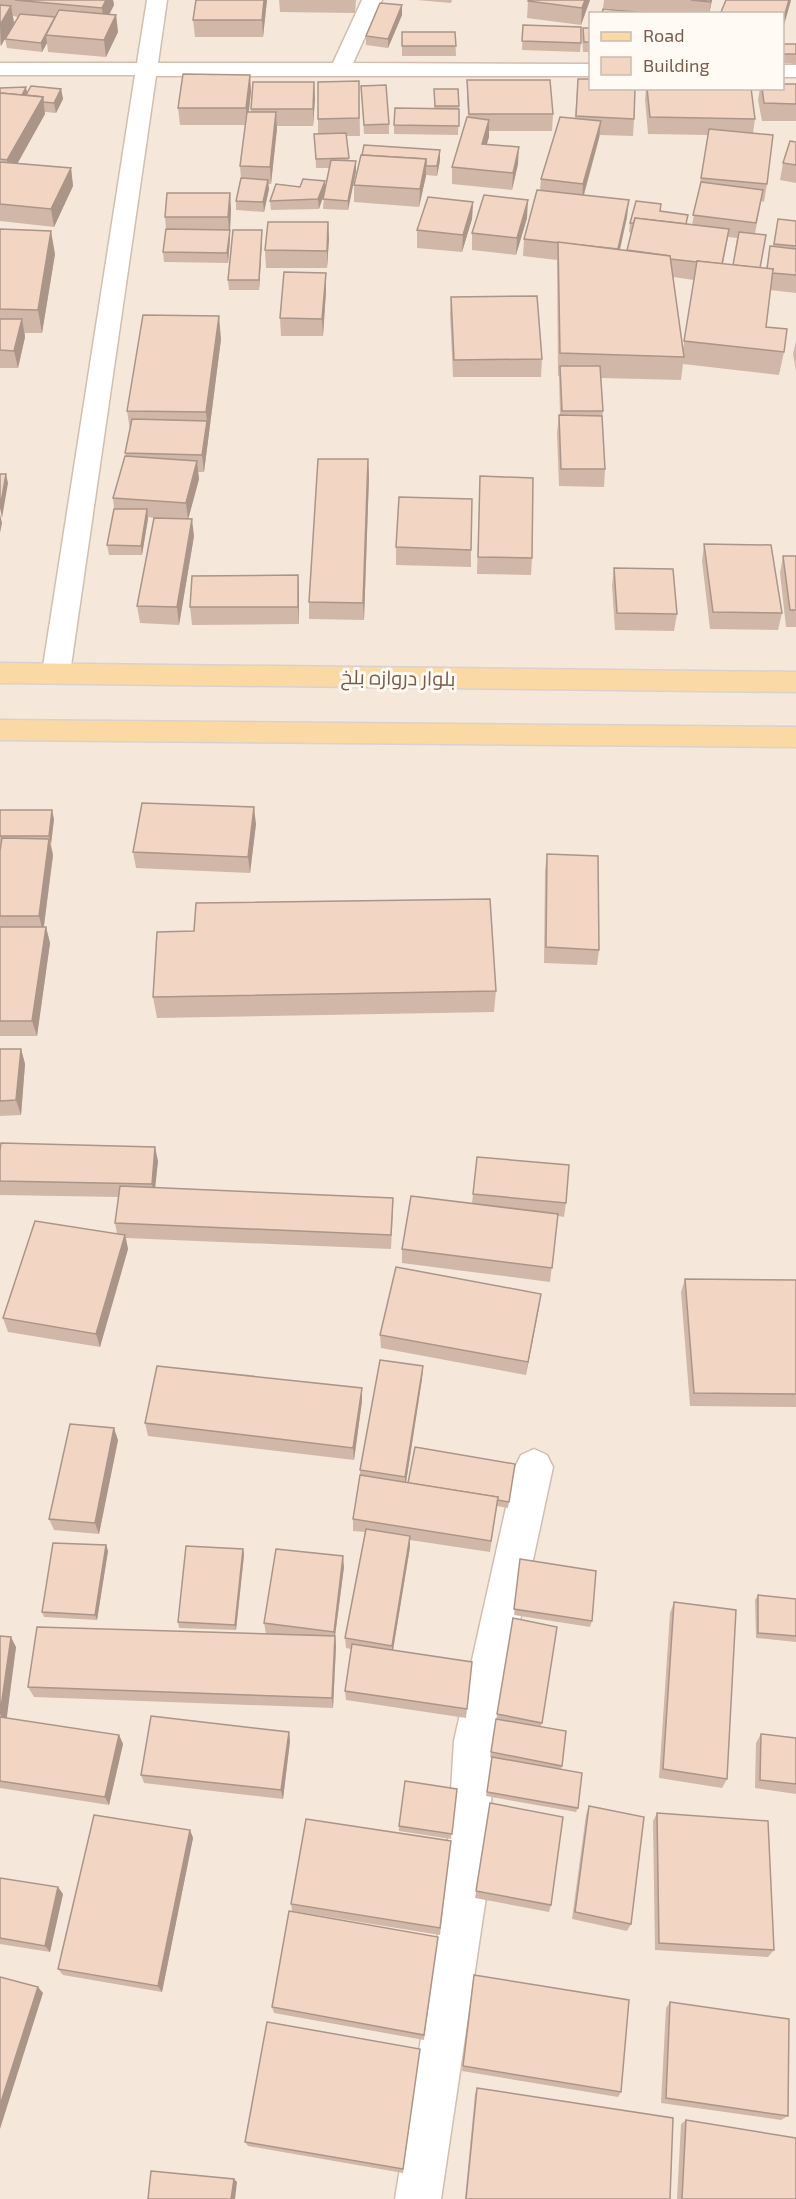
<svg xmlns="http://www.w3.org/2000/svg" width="796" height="2199" viewBox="0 0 796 2199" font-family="'Exo 2',Cairo,sans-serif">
<rect width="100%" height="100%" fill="#fdf6ec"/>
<path fill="#f5e8da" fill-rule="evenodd" d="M0 0H796V2199H0ZM590 14H782V88H590Z"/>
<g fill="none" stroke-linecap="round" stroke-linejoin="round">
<defs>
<g id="minor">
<path d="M147 0H167L158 63H333L362 0H382L353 63 590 64V76H156L70 673 66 680 56 683 46 680 42 673 135 75H0V63H137Z"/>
<rect x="782" y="65" width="14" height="12"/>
<path d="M534 1449 547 1455 553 1467 494 1741 487 1890 441 2199H395L445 1890 454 1741 515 1467 521 1455Z"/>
</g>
<g id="primary">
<path d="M0 663 796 672V692L0 683Z"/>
<path d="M0 720 796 727V747L0 740Z"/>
</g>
</defs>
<use href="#minor" stroke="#d1beb0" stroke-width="3"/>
<use href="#primary" stroke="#dad1cd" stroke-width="3"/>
<use href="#minor" fill="#fff" fill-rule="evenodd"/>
<use href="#primary" fill="#fbd9a5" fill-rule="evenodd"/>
</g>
<g fill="#d1b7a8" fill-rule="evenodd">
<path d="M0 0H113L114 5 109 14 116 15 118 32 106 57 48 52 47 43 42 52 7 48 5 39 18 17 13 16 14 23 0 46Z"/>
<path d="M196 0H267L263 37H195L193 20Z"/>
<path d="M279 0H356L355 13 280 12Z"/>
<path d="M417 0H452L451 3Z"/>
<path d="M590 0 581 25 527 18 528 1Z"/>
<path d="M604 0H712L709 14H602L642 12 603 8Z"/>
<path d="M402 15 388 48 366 45V36Z"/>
<path d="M523 25 581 43 580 52 522 50Z"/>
<path d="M583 28H591V52H583L582 37Z"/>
<path d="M402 32H455L456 56H402Z"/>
<path d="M783 44H796V64L783 63Z"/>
<path d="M250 75 251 92 249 112H251V109L314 82 315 99 313 126H277L271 184H268L269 189 264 212 236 210V201L241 178 240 166 246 125H180L178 108Z"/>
<path d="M578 79 634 119 633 136 600 135 584 195 627 217 620 250H627L631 233 629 232 630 223 660 212 687 224 692 225 699 189 708 135 648 134 645 99 646 88H751L755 119 753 133 767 184 764 202 761 201 755 234 760 268H766L773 246 778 219 796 221V293L770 290 766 327 784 352 779 375 683 364 681 380 601 378 603 411 602 420 605 469 604 487 559 486 557 433 559 415 560 416 559 376H558L557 260 523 256 524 239 540 190 541 179 575 118ZM728 237 737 238 733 265 723 264ZM673 277 694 280 683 349Z"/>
<path d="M467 80 553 114 552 131H489V137L486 144 518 164 512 190 452 184V167L468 117 467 97Z"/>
<path d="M359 81 360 136H346L349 161H356V171L348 210 323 209 324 195 319 209 271 210 270 201 300 187H325L329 168H316L315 144 318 134V119Z"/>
<path d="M796 84V121H762L758 100 760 88H783Z"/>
<path d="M361 86 389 124V134H364Z"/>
<path d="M0 88 27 92 61 89 63 99 56 113 45 112V114L17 163 71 168 73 186 54 227 0 221Z"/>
<path d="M434 89 459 106 458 135 394 134V125L434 108Z"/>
<path d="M796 142V183L780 180 783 163Z"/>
<path d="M440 160 437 176 426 175 419 207 354 202V185Z"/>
<path d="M230 193 231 210 230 230V239L228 263 164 262 163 252 166 229 165 217Z"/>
<path d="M473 202 472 219 462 252 417 248V230Z"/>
<path d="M527 218 516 255 472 250V233Z"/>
<path d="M328 222 329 239 327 268H266L265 250Z"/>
<path d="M0 229 55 254 42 333H25V337L18 368H0Z"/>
<path d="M262 240 259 290H229L228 280Z"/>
<path d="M326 291 323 336H281L280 318Z"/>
<path d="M451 297 542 359 541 377H453L450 314Z"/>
<path d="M221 339 204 472H198L199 479 188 519 194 536 179 625 140 623 137 606 154 518 148 517 142 555H109L107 545 114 509 113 498 126 456 125 453 130 430 127 411Z"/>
<path d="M796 341V371L793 354Z"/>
<path d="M368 459 369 477 364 620 309 619V602Z"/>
<path d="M480 476 532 558 531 575 477 574Z"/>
<path d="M704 544 782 613 778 630 710 629 702 561Z"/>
<path d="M396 547 471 550V567L396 565Z"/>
<path d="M783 556H796V627H786L780 573Z"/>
<path d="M614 568 677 614 674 631 615 630 612 585Z"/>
<path d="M298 575 299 592V624L192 625 190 607Z"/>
<path d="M0 810 54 819 51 844 53 855 44 927H46L50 943 37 1036H0V851L1 844H0Z"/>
<path d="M256 824 250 873 136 868 133 852Z"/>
<path d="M547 854 599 950 597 965 544 963 545 870Z"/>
<path d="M194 931 496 991 494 1012 157 1018 153 997Z"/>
<path d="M0 1049H21L25 1064 21 1115 0 1116Z"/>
<path d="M0 1150 158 1161 155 1188 393 1212 391 1249 126 1238 128 1249 100 1347 8 1332 3 1318 117 1234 115 1223 118 1197 0 1195Z"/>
<path d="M477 1157 566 1203 564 1217 558 1216 550 1282 402 1263V1249L472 1203Z"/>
<path d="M685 1279 796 1280V1407L690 1406 681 1292Z"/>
<path d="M539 1307 526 1375 381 1348 380 1335Z"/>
<path d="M423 1366 422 1379 406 1482 515 1464 508 1508 497 1506 490 1552 410 1540V1547L393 1650 472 1662 466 1718 346 1700 345 1691 351 1649 346 1648 345 1638 365 1532 353 1531V1519L360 1476V1470Z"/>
<path d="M362 1401 354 1460 148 1436 145 1423Z"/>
<path d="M118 1440 99 1534 54 1530 49 1519Z"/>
<path d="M106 1545 108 1551 97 1620 44 1617 42 1612Z"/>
<path d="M243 1549 244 1555 236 1630 179 1628 178 1622Z"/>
<path d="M520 1559 592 1621 590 1627 514 1615Z"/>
<path d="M344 1567 335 1636 336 1646 333 1708 34 1697 28 1687 266 1634 264 1623Z"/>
<path d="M758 1595 796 1599V1642L756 1638 755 1600Z"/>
<path d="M674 1602 727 1779 722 1788 659 1778 670 1613Z"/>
<path d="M513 1618 557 1627 541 1727 562 1766 561 1769 578 1808 576 1812 486 1796 492 1758 490 1757Z"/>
<path d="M0 1636 16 1647 6 1718 119 1735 123 1744 109 1805 0 1788Z"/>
<path d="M289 1732 290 1741 283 1799 144 1783 141 1775Z"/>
<path d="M761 1734 796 1738V1794L755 1788 756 1743Z"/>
<path d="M457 1789 451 1839 399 1831V1826Z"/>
<path d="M490 1803 551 1905 549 1912 475 1898Z"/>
<path d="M589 1806 631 1924 627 1931 572 1919 586 1815Z"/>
<path d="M657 1813 774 1950 768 1957 655 1950 653 1821Z"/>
<path d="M190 1830 193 1838 162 1992 63 1975 58 1969Z"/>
<path d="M451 1841 440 1935 292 1911 291 1904Z"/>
<path d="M0 1878 63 1894 50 1952 0 1944Z"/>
<path d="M438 1937 424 2040 274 2013 272 2007Z"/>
<path d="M473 1981 621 2092 618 2097 462 2071Z"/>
<path d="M670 2002 788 2116 781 2120 661 2103 666 2008Z"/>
<path d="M419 2054 403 2173 248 2146 245 2142Z"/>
<path d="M477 2088 670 2199H465L475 2094Z"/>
<path d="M686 2120 796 2199H677L681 2124Z"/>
</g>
<g fill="#aa9588">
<path d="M106 0H113L114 5 104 25 102 8Z"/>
<path d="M264 0H267L263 37 262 20Z"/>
<path d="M585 0H590L581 25 582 8Z"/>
<path d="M711 0H712L709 14Z"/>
<path d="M789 0H791L790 4 783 29V20Z"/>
<path d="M402 5V15L388 48V39Z"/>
<path d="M11 6 14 23 1 46 0 25Z"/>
<path d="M116 15 118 32 106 57 104 40Z"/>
<path d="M55 17 46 35 47 43 42 52 41 43Z"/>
<path d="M250 75 251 92 247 125 246 108Z"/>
<path d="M314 82 315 99 313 126V109Z"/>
<path d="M26 87 28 97 19 101Z"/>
<path d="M61 89 63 99 56 113 54 103Z"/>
<path d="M43 97 45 114 10 177 7 160Z"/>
<path d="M276 112 277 129 271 184 270 167Z"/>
<path d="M489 120V137L482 161V144Z"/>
<path d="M601 121 599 138 582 201 583 184Z"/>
<path d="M519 147 518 164 512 190 513 173Z"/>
<path d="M440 150V160L437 176V166Z"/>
<path d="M426 159V176L419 207 420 189Z"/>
<path d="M356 161V171L348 210V201Z"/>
<path d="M71 168 73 186 54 227 51 209Z"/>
<path d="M268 180 269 189 264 212 263 202Z"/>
<path d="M325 181V190L319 209 318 199Z"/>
<path d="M230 193 231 210 230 230V239L228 263 227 253 229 234 228 217Z"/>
<path d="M528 200 527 218 516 255 517 238Z"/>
<path d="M629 200 627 217 616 266 618 249Z"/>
<path d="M473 202 472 219 462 252 463 235Z"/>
<path d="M328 222 329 239 327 268V251Z"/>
<path d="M262 230V240L259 290V280Z"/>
<path d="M51 231 55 254 42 333 38 310Z"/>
<path d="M326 273V291L323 336 322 319Z"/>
<path d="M219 316 221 339 204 472 202 455 207 422 206 412Z"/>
<path d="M22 319 25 337 18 368 14 351Z"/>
<path d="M368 459 369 477 364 620 363 603Z"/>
<path d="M197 461 199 479 188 520 186 503Z"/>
<path d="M6 474 8 483 2 518 0 508Z"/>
<path d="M147 509 148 519 142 555 141 546Z"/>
<path d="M0 514 2 523 0 533Z"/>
<path d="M192 519 194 536 179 625 177 607Z"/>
<path d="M298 575 299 592V624L298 607Z"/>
<path d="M254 807 256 824 250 873 248 857Z"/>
<path d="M52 810 54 819 51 844 49 836Z"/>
<path d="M49 839 53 855 43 932 39 916Z"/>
<path d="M46 927 50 943 37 1036 32 1021Z"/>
<path d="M21 1049 25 1064 21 1115 16 1100Z"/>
<path d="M155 1147 158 1161 154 1198 152 1184Z"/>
<path d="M125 1235 128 1249 100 1347 96 1334Z"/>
<path d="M541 1294 539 1307 526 1375 528 1362Z"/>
<path d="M423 1366 422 1379 405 1489V1477Z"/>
<path d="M362 1388V1401L354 1460 353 1448Z"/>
<path d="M114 1428 118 1440 99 1534 95 1523Z"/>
<path d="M410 1536V1547L392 1656V1646Z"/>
<path d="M106 1545 108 1551 97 1620 95 1615Z"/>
<path d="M243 1549 244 1555 236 1630 235 1625Z"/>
<path d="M343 1556 344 1567 335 1636 336 1646 333 1708 332 1698 335 1642 334 1632Z"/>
<path d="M11 1637 16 1647 6 1724 0 1714Z"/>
<path d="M289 1732 290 1741 283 1799 281 1790Z"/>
<path d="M119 1735 123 1744 109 1805 105 1797Z"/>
<path d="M190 1830 193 1838 162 1992 158 1986Z"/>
<path d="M58 1887 63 1894 50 1952 45 1946Z"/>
<path d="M38 1987 43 1993 0 2129V2105Z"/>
<path d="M234 2179 237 2182 235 2199H231Z"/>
</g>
<g fill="#f3d5c3" stroke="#aa9588" stroke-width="1.5">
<path d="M15 0H106L102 8Z"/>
<path d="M196 0H264L262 20H193Z"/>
<path d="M529 0H585L582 8 528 1Z"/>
<path d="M691 0H711L710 2Z"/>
<path d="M726 0H789L783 20V14H728L721 12Z"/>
<path d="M380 3 402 5 388 39 366 36Z"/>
<path d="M0 5 11 6 0 25Z"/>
<path d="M603 9 660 14H602Z"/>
<path d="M59 10 116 15 104 40 46 35Z"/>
<path d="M20 14 55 17 41 43 5 39Z"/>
<path d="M523 25 581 27V43L522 41Z"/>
<path d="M583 28H591V42H584Z"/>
<path d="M402 32H455L456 46H402Z"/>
<rect x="783" y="44" width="13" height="10"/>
<path d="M183 74 250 75 246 108H178Z"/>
<path d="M578 79H591V88H635L634 119 576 116Z"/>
<path d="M467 80H550L553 114H469Z"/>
<path d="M359 81V118L318 119V82Z"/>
<path d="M253 82H314L313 109H251Z"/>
<path d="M783 84H796V104L764 103 762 88H783Z"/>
<path d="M386 85 389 124 364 125 361 86Z"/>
<path d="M31 86 61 89 54 103 43 102V97L26 95Z"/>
<path d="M26 87 22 95 0 93V88Z"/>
<path d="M647 88H751L755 119 650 117Z"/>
<path d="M434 89H458L459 106H435Z"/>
<path d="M0 93 43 97 7 160 0 159Z"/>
<path d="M395 108 459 109V126L394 125Z"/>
<path d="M247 112H276L270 167 240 166Z"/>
<path d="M467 117 489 120 482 144 519 147 513 173 452 167Z"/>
<path d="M560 117 601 121 583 184 541 179Z"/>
<path d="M709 129 773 135 767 184 701 178Z"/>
<path d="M346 133 349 158 316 159 314 134Z"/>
<path d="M790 141 796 142V165L783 163Z"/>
<path d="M364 145 440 150 437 166H426V159L362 155Z"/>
<path d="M361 155 426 159 420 189 354 185Z"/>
<path d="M331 160 356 161 348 201 323 199Z"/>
<path d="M0 162 71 168 51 209 0 204Z"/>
<path d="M241 178 268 180 263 202 236 201Z"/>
<path d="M303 179 325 181 318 199 270 201 276 184 300 187Z"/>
<path d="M701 182 763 190 756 223 693 215Z"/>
<path d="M537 190 629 200 618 249 524 239Z"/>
<path d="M167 193H230L228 217H165Z"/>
<path d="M484 195 528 200 517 238 472 233Z"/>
<path d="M428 197 473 202 463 235 417 230Z"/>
<path d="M636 201 661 204 660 211 688 215 686 224 635 218 634 223H630Z"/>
<path d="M635 218 729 229 722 264 697 261V262L670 259V256L627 250Z"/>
<path d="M778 219 796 221V246L774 244Z"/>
<path d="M268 222H328L327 251 265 250Z"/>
<path d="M0 229 51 231 38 310 0 309Z"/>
<path d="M166 229 230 230 227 253 163 252Z"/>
<path d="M233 230H262L259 280H228Z"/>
<path d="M739 232 766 235 760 268 733 265Z"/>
<path d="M558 242 670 256 684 357 560 353Z"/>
<path d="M770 246 796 249V275L772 273 773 269H767Z"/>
<path d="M697 261 773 269 766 327 787 329 784 352 684 341Z"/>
<path d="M284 272 326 273 322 319 280 318Z"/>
<path d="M537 296 542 359 454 360 451 297Z"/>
<path d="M143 315 219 316 206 412 127 411Z"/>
<path d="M0 319H22L14 351 0 350Z"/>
<path d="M560 366H600L603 411H562Z"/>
<path d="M559 415 602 416 605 469H561Z"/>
<path d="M132 419 207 421 202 455 125 453Z"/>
<path d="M125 456 197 461 186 503 113 498Z"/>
<path d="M318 459H368L363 603 309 602Z"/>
<path d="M0 474H6L0 508Z"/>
<path d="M480 476 533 478 532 558 478 557Z"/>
<path d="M399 497 472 499 471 550 396 547Z"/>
<path d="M114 509H147L141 546 107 545Z"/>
<path d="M154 518 192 519 177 607 137 606Z"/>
<path d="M704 544 771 545 782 613 713 612Z"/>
<path d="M783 556H796V610H790Z"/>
<path d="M614 568 673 569 677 614 617 613Z"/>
<path d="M298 575V607H190L192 576Z"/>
<path d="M142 803 254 807 248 857 133 852Z"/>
<path d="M0 810H52L49 836H0Z"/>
<path d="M2 838 49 839 39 916H0V851Z"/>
<path d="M547 854 598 856 599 950 546 947Z"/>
<path d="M490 899 496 991 153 997 157 932 194 931 196 903Z"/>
<path d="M0 927H46L32 1021H0Z"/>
<path d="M0 1049H21L16 1100 0 1101Z"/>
<path d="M1 1143 155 1147 152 1184 0 1181V1150Z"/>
<path d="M477 1157 569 1165 566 1203 473 1194Z"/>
<path d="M120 1186 393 1198 391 1235 115 1223Z"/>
<path d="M411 1196 558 1214 552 1268 402 1249Z"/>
<path d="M35 1221 125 1235 96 1334 3 1318Z"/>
<path d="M396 1267 541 1294 528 1362 380 1335Z"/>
<path d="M685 1279 796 1280V1394L694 1393Z"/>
<path d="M380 1360 423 1366 405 1477 360 1470Z"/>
<path d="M157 1366 362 1388 353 1448 145 1423Z"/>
<path d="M70 1424 114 1428 95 1523 49 1519Z"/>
<path d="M415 1447 515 1464 509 1502 497 1500 498 1497 408 1483Z"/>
<path d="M360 1475 498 1497 491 1541 353 1519Z"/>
<path d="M366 1529 410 1536 392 1646 345 1638Z"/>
<path d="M53 1543 106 1545 95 1615 42 1612Z"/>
<path d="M186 1546 243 1549 235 1625 178 1622Z"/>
<path d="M276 1549 343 1556 334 1632 264 1623Z"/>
<path d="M520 1559 596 1571 592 1621 514 1609Z"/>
<path d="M758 1595 796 1599V1636L758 1633Z"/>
<path d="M674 1602 736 1610 727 1779 663 1769Z"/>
<path d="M513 1618 557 1627 542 1723 497 1714Z"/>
<path d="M37 1627 335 1636 332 1698 28 1687Z"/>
<path d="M0 1636 11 1637 0 1714Z"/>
<path d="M352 1644 472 1662 467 1709 345 1691Z"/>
<path d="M151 1716 289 1732 281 1790 141 1775Z"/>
<path d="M0 1717 119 1735 105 1797 0 1781Z"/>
<path d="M496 1719 566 1731 562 1766 491 1752Z"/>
<path d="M761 1734 796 1738V1784L760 1780Z"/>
<path d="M492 1757 582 1773 578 1808 487 1792Z"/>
<path d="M405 1781 457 1789 452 1834 399 1826Z"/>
<path d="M490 1803 563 1817 551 1905 476 1891Z"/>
<path d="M589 1806 644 1817 631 1924 575 1912Z"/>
<path d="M657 1813 768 1821 774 1950 659 1943Z"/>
<path d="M94 1815 190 1830 158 1986 58 1969Z"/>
<path d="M306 1819 451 1841 440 1928 291 1904Z"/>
<path d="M0 1878 58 1887 45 1946 0 1938Z"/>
<path d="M289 1911 438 1937 424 2035 272 2007Z"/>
<path d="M474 1975 629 2000 621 2092 463 2066Z"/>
<path d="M0 1977 38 1987 0 2105Z"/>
<path d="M670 2002 789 2019 788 2116 666 2098Z"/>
<path d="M267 2022 420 2049 403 2169 245 2142Z"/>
<path d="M477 2088 673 2118 670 2199H466Z"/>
<path d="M686 2120 796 2138V2199H682Z"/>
<path d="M151 2171 234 2179 231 2199H148Z"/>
</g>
<g text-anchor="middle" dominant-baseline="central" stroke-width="6" stroke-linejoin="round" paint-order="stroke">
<g font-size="20" fill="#7a5c4d" stroke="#fffaf3">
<text transform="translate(398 677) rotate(1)">بلوار دروازه بلخ</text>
</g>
</g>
<rect x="589" y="12" width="195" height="78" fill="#fffaf3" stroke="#cabbb1" stroke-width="1.5"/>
<rect x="601" y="32" width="30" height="9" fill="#fbd9a5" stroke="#cabbb1" stroke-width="1.5"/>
<text x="643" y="42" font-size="18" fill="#7a5c4d">Road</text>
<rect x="601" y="57" width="30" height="18" fill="#f3d5c3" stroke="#cabbb1" stroke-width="1.5"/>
<text x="643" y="72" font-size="18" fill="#7a5c4d">Building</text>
</svg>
